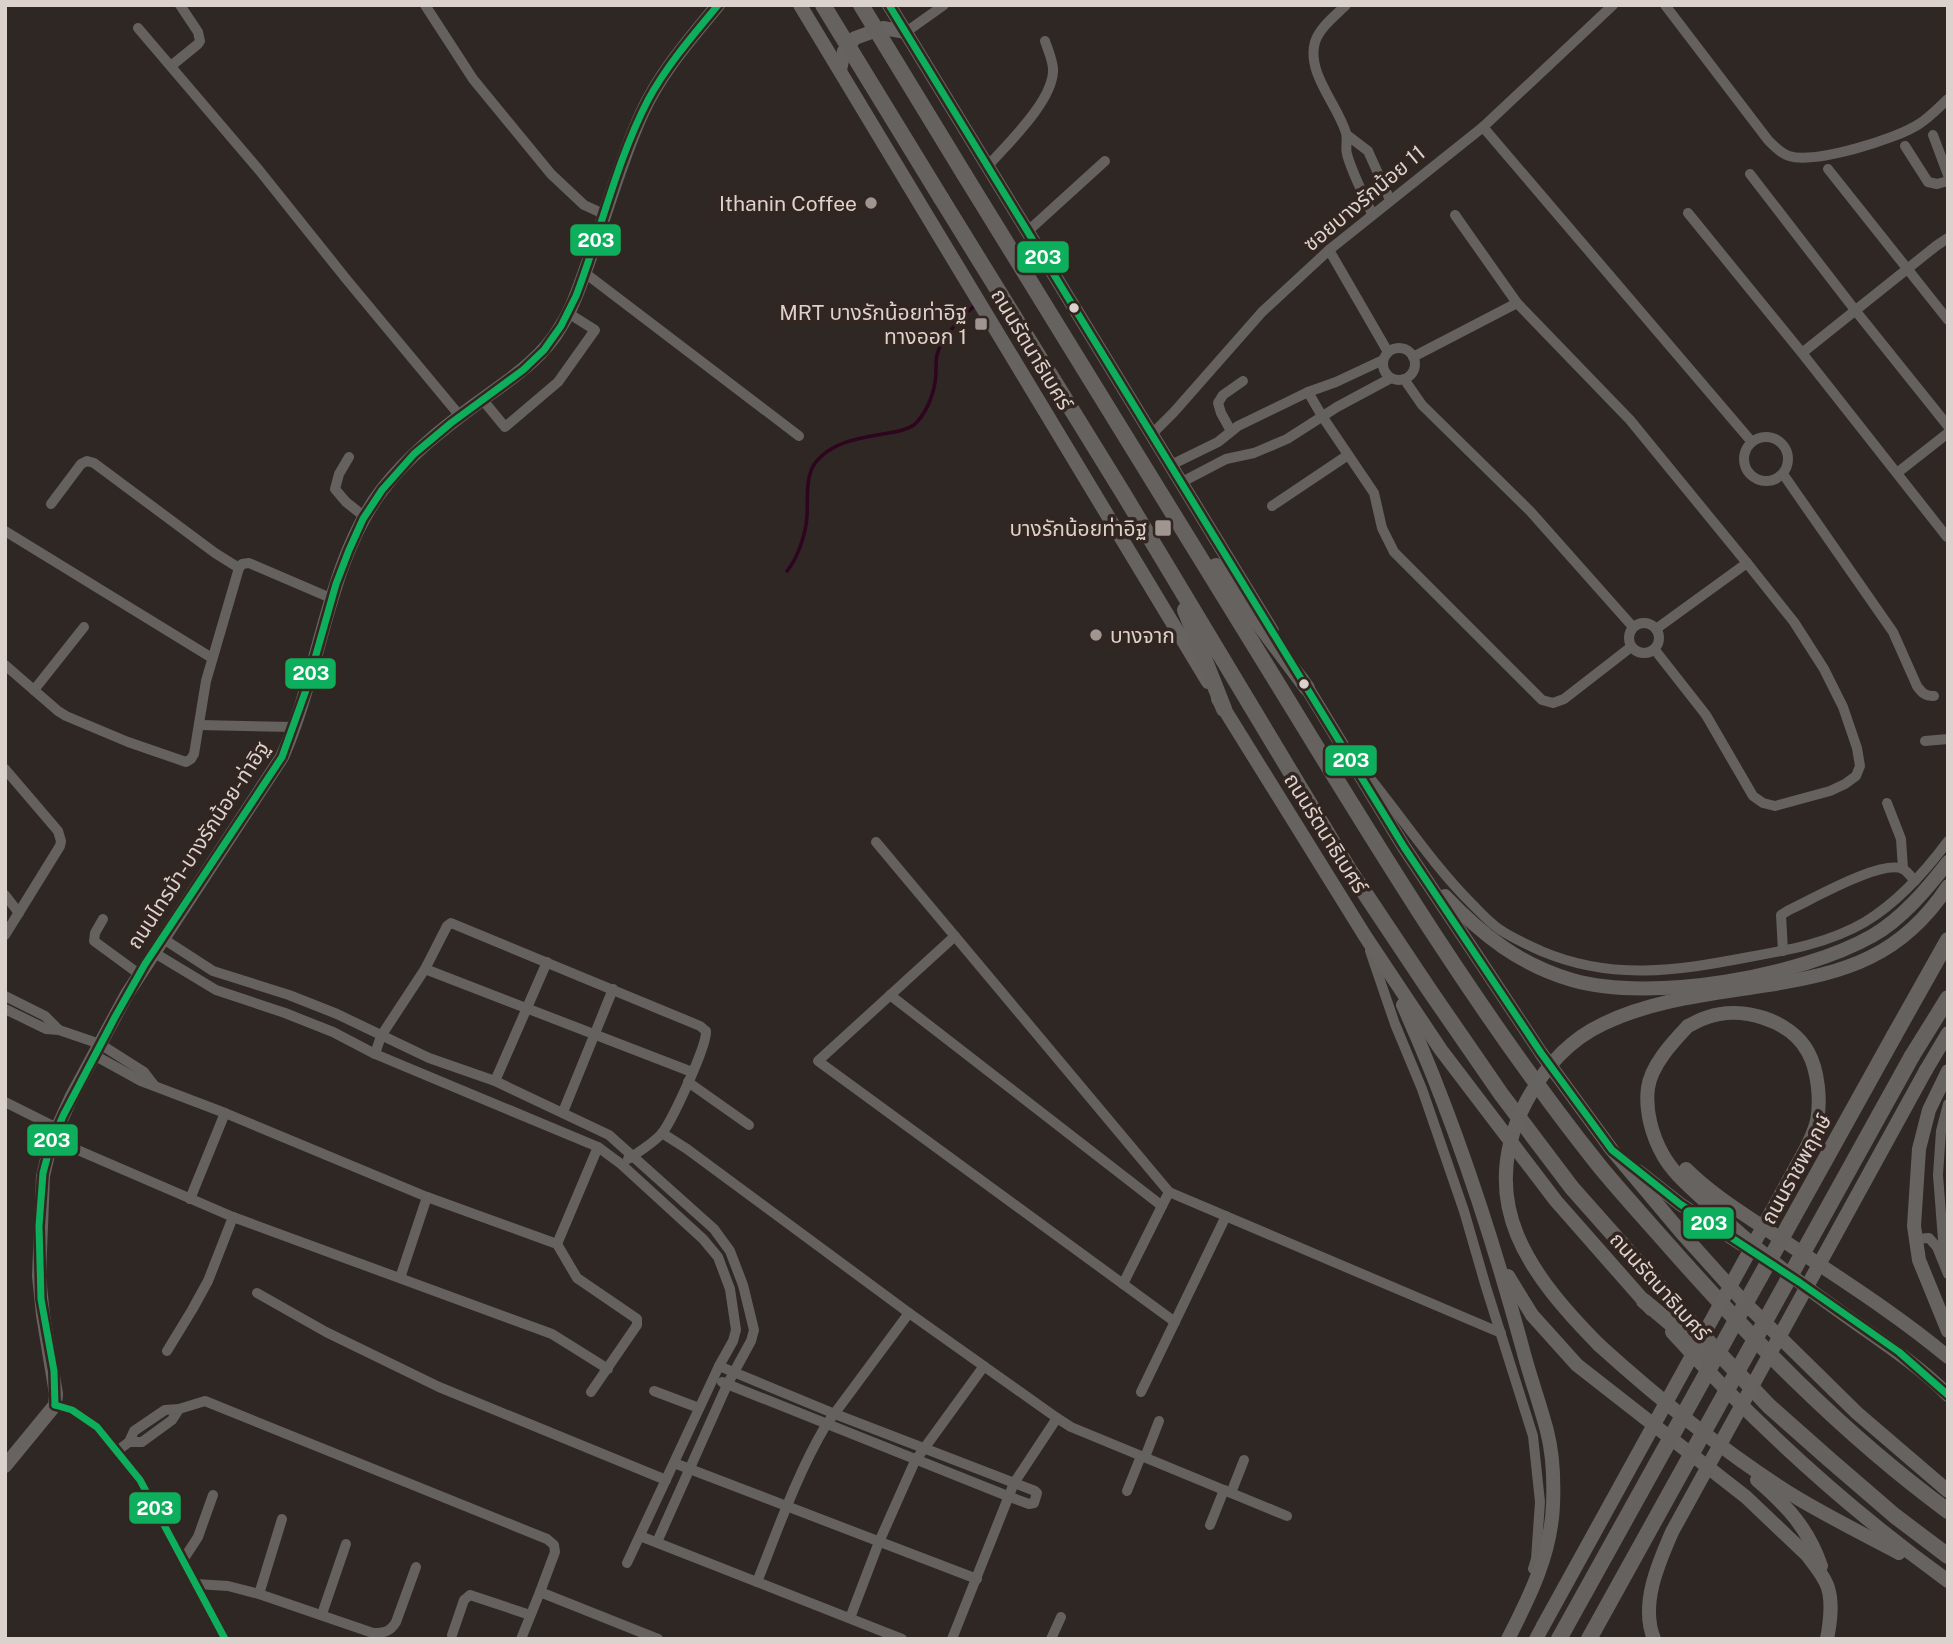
<svg xmlns="http://www.w3.org/2000/svg" width="1953" height="1644" viewBox="0 0 1953 1644" font-family="'Public Sans','Noto Sans Thai',sans-serif">
<rect width="100%" height="100%" fill="#2f2724"/>
<g fill="none" stroke-linecap="round" stroke-linejoin="round">
<path stroke="#2e041f" stroke-width="3.5" d="M787 571C798 558 806 533 807 516 808 500 805 477 815 463 833 440 863 438 888 433 897 432 906 430 914 425 925 415 933 397 935 382 937 373 935 364 937 355 940 340 963 314 976 305"/>
<g stroke="#64615f" stroke-width="10">
<path d="M425 5 473 79 551 174 584 205 606 215"/>
<path d="M1346 5C1335 16 1320 27 1315 42 1306 73 1338 105 1346 133 1348 140 1345 148 1347 154 1351 171 1365 197 1372 214"/>
<path d="M1665 5 1768 140C1774 146 1781 154 1789 156 1815 164 1897 139 1919 124 1930 117 1939 107 1948 99"/>
<path d="M138 28 259 170 347 280 460 416"/>
<path d="M906 32 944 5"/>
<path d="M171 66 198 44 200 41 198 32 180 5"/>
<path d="M1483 127 1751 441"/>
<path d="M1347 135 1368 151 1390 200"/>
<path d="M1933 135 1948 175"/>
<path d="M1905 146 1928 182 1937 184 1948 181"/>
<path d="M988 166C1008 143 1051 103 1053 72 1054 63 1048 50 1045 41"/>
<path d="M1828 169 1948 320"/>
<path d="M1750 174 1855 310 1948 426"/>
<path d="M1688 213 1802 353 1947 537"/>
<path d="M1455 215 1517 303 1630 420 1747 563 1794 622 1824 669 1843 707 1857 748 1860 766 1856 776 1845 784 1830 791 1775 806 1763 803 1753 796 1706 715 1655 650"/>
<path d="M1028 231 1105 161"/>
<path d="M1329 250 1388 352"/>
<path d="M585 273 799 436"/>
<circle cx="1399" cy="364" r="16"/>
<path d="M1802 353 1936 246 1948 238"/>
<path d="M1413 357 1517 303"/>
<path d="M1404 379 1422 405 1530 511 1633 627"/>
<path d="M1308 392 1322 416 1374 493 1382 528 1394 552 1542 700 1553 703 1564 699 1631 647"/>
<path d="M482 399 505 427 558 382 595 330 568 313"/>
<path d="M1231 431 1221 413 1218 403 1223 395 1243 381"/>
<path d="M1152 434 1174 412 1262 312 1329 250 1483 127 1613 5"/>
<circle cx="1766" cy="459" r="22"/>
<path d="M349 457 339 474 335 489 346 502 365 517"/>
<path d="M1171 465 1218 442 1238 426 1308 392 1336 382 1383 360"/>
<path d="M1897 473 1948 433"/>
<path d="M1783 474 1893 632 1917 686C1922 693 1925 696 1934 696"/>
<path d="M1182 482 1226 459 1254 453 1287 439 1337 407 1391 378"/>
<path d="M51 504 81 464 87 461 94 463 215 553 239 568"/>
<path d="M1272 506 1348 455"/>
<path d="M5 531 212 658"/>
<circle cx="1644" cy="638" r="15"/>
<path d="M1656 629 1747 563"/>
<path d="M5 665 58 711 66 716 128 742 186 762 191 759 194 754 206 681 239 568 242 564 249 563 333 599"/>
<path d="M34 690 84 627"/>
<path d="M199 725 294 727"/>
<path d="M1925 741 1948 739"/>
<path d="M5 769 58 831 61 841 60 846 5 935"/>
<path d="M1365 772C1401 816 1432 864 1472 904 1480 912 1489 922 1499 929 1512 938 1526 944 1541 951 1612 981 1676 971 1749 957 1789 950 1829 943 1865 922 1898 902 1925 872 1948 841"/>
<path d="M1887 803 1901 839 1903 869"/>
<path d="M876 842 1169 1192 1501 1333"/>
<path d="M5 895 19 913"/>
<path d="M103 919 95 933 94 941 139 974"/>
<path d="M955 936 818 1061 1175 1322"/>
<path d="M162 938 213 971 289 995 337 1014 429 1058 495 1081 609 1135 714 1229 730 1251 743 1285 754 1330 751 1341 727 1385 657 1542"/>
<path d="M1370 951 1395 1024 1422 1089 1464 1211 1486 1287 1533 1436 1540 1502 1536 1559 1533 1569"/>
<path d="M1783 951 1781 915 1789 910C1811 900 1881 859 1903 869 1907 871 1912 878 1915 881"/>
<path d="M153 952 216 990 285 1013 333 1032 375 1054 598 1147 621 1164 703 1239 718 1257 730 1289 736 1330 733 1341 719 1366 627 1563"/>
<path d="M425 969 692 1072"/>
<path d="M890 995 1162 1206"/>
<path d="M5 996 45 1016 59 1030"/>
<path d="M5 1009 46 1029 59 1030 100 1044 144 1072 154 1085"/>
<path d="M375 1054 381 1036 425 969 447 926 451 923 700 1026 706 1031C707 1046 673 1118 663 1132 655 1142 639 1152 628 1159"/>
<path d="M94 1055 141 1081 225 1113 427 1197 557 1244 577 1278 637 1319V1325L591 1392"/>
<path d="M495 1081 547 962"/>
<path d="M688 1082 749 1125"/>
<path d="M5 1102 57 1128"/>
<path d="M563 1112 613 989"/>
<path d="M662 1133 687 1149 909 1313 1057 1418 1071 1427 1287 1516"/>
<path d="M51 1142 73 1148 233 1217 552 1334 608 1369"/>
<path d="M190 1199 225 1113"/>
<path d="M1916 1239 1929 1238 1937 1247 1948 1274"/>
<path d="M557 1244 598 1147"/>
<path d="M1945 1266 1938 1175 1941 1131 1948 1104"/>
<path d="M400 1278 427 1197"/>
<path d="M1123 1284 1169 1192"/>
<path d="M257 1293 326 1332 439 1387 666 1480"/>
<path d="M167 1351 192 1310 208 1281 233 1217"/>
<path d="M719 1366 835 1414 1035 1491 1037 1493 1034 1503 1029 1504 1010 1497 722 1382"/>
<path d="M654 1391 699 1408"/>
<path d="M1141 1392 1226 1216"/>
<path d="M55 1405 72 1410 97 1427 140 1480 225 1639"/>
<path d="M129 1442H142L172 1420 179 1409"/>
<path d="M117 1451 129 1442 134 1431 165 1410 179 1409 205 1401 547 1539 554 1545 555 1552 540 1592 658 1639"/>
<path d="M1145 1457 1159 1421"/>
<path d="M674 1463 977 1579"/>
<path d="M1127 1491 1141 1456"/>
<path d="M1231 1493 1244 1460"/>
<path d="M1210 1525 1224 1490"/>
<path d="M640 1536 902 1639"/>
<path d="M183 1560 198 1537 213 1495"/>
<path d="M757 1582C778 1529 797 1474 826 1425L909 1313"/>
<path d="M196 1584 228 1586 259 1594 373 1633C384 1633 390 1632 396 1622L416 1567"/>
<path d="M259 1594 282 1519"/>
<path d="M322 1614 346 1544"/>
<path d="M850 1618 879 1542 915 1461 984 1366"/>
<path d="M452 1635 464 1600 470 1595 530 1615"/>
<path d="M521 1639 540 1592"/>
<path d="M952 1639 1014 1483 1057 1418"/>
<path d="M1051 1639 1061 1617"/>
</g>
<g stroke="#666360" stroke-width="14">
<path d="M800 5 1208 682"/>
<path d="M889 5 1272 631"/>
<path d="M840 70 844 51 855 38 883 28 906 32"/>
<path d="M1301 678 1404 847 1478 958 1541 1053 1612 1150 1680 1231 1742 1300 1857 1413 1948 1491"/>
<path d="M1218 699 1365 936 1441 1050 1556 1201 1651 1309"/>
<path d="M1445 896C1482 935 1520 965 1572 980 1652 1003 1801 976 1872 936 1902 919 1927 889 1948 862"/>
<path d="M1768 985C1846 973 1902 956 1948 886"/>
<path d="M1403 1005C1453 1116 1491 1232 1523 1350 1530 1377 1540 1404 1547 1431 1553 1454 1554 1481 1553 1505 1551 1554 1530 1596 1508 1639"/>
<path d="M1688 1026C1673 1042 1651 1065 1648 1088 1645 1110 1652 1136 1663 1155 1674 1175 1694 1190 1710 1206 1751 1246 1795 1280 1842 1313 1879 1340 1916 1363 1948 1395"/>
<path d="M1926 1070 1948 1033"/>
<path d="M1948 1071 1929 1110 1919 1149 1914 1226 1919 1260 1948 1331"/>
<path d="M1686 1169C1711 1194 1742 1213 1772 1233 1831 1273 1893 1311 1948 1357"/>
<path d="M1638 1171 1680 1204 1741 1244"/>
<path d="M1508 1276 1532 1315 1577 1365 1746 1497 1807 1555C1814 1564 1825 1577 1828 1588 1833 1604 1830 1623 1827 1639"/>
<path d="M1672 1332C1755 1424 1847 1508 1948 1581"/>
<path d="M1599 1345C1661 1401 1727 1455 1799 1499 1831 1518 1865 1535 1899 1553"/>
<path d="M5 1466 51 1410 55 1405 56 1394 43 1315 39 1276 43 1176 51 1142 72 1096 127 994 282 757C320 673 327 562 382 490 408 456 442 429 476 404 507 381 541 361 561 326 573 307 580 285 588 263 606 214 620 161 642 113 660 73 690 39 718 5"/>
<path d="M1757 1480C1787 1506 1808 1528 1821 1566"/>
<path d="M1536 1639 1543 1626"/>
</g>
<g stroke="#66625f" stroke-width="16">
<path d="M964 174C1068 343 1172 512 1276 681 1377 846 1477 1012 1597 1163 1618 1189 1641 1214 1663 1239 1750 1338 1842 1433 1948 1511"/>
<path d="M941 198 1123 493 1350 871 1430 991 1501 1094 1572 1188 1713 1347 1769 1406 1830 1460 1895 1516 1948 1556"/>
<path d="M1216 566 1307 688"/>
<path d="M1185 610 1224 709"/>
<path d="M1894 1036 1948 940"/>
<path d="M1912 1056 1948 998"/>
<path d="M1644 1301 1708 1355"/>
</g>
<g stroke="#666360" stroke-width="14">
<path d="M1599 1345C1530 1275 1474 1202 1526 1102 1544 1068 1569 1040 1603 1024 1655 999 1712 994 1768 985"/>
<path d="M1543 1626 1802 1156C1808 1145 1814 1133 1817 1121 1821 1100 1818 1070 1808 1052 1791 1020 1741 1005 1708 1017 1701 1019 1694 1023 1688 1026"/>
<path d="M1654 1639C1640 1605 1658 1564 1672 1532L1926 1070"/>
</g>
<g stroke="#66625f" stroke-width="16">
<path d="M823 5 941 198"/>
<path d="M861 5 964 174"/>
<path d="M1559 1639 1894 1036"/>
<path d="M1589 1639 1912 1056"/>
</g>
<defs>
<g id="bus-1">
<path d="M889 5 1404 847 1541 1053 1612 1150 1680 1204 1799 1282 1899 1352 1948 1395"/>
<path d="M55 1405 54 1371 41 1299 39 1226 43 1173 51 1143 64 1114 115 1017 145 964 282 757 306 690 336 584 349 550 363 519 382 490 414 454 451 423 523 370 544 350 561 326 576 296C601 231 616 162 648 100 667 65 693 35 718 5"/>
<path d="M55 1405 72 1410 97 1427 140 1480 225 1639"/>
</g>
</defs>
<use href="#bus-1" stroke="#33251f" stroke-width="12"/>
<use href="#bus-1" stroke="#0daf5c" stroke-width="7"/>
</g>
<g fill="#9f9692" stroke="#33251f" stroke-width="2.5">
<circle cx="871" cy="203" r="7"/>
<rect x="974" y="317" width="14" height="14" rx="3.5"/>
<rect x="1154" y="519" width="18" height="18" rx="3.5"/>
<circle cx="1096" cy="635" r="7"/>
</g>
<g fill="#dbd2ce" stroke="#33251f" stroke-width="2.5">
<circle cx="1074" cy="308" r="6"/>
<circle cx="1304" cy="684" r="6"/>
</g>
<g text-anchor="middle" dominant-baseline="central" stroke-width="7" stroke-linejoin="round" paint-order="stroke">
<g font-size="21" fill="#dbd2ce" stroke="#33251f">
<text transform="translate(1364 198) rotate(-40)">ซอยบางรักน้อย 11</text>
<text transform="translate(1032 349) rotate(59)">ถนนรัตนาธิเบศร์</text>
<text transform="translate(1326 833) rotate(58)">ถนนรัตนาธิเบศร์</text>
<text transform="translate(198 845) rotate(-57)">ถนนไทรม้า-บางรักน้อย-ท่าอิฐ</text>
<text transform="translate(1796 1169) rotate(-61)">ถนนราชพฤกษ์</text>
<text transform="translate(1660 1286) rotate(48)">ถนนรัตนาธิเบศร์</text>
</g>
<g font-size="21" fill="#dbd2ce" stroke="#33251f" text-anchor="end">
<text x="857" y="203">Ithanin Coffee</text>
<text x="967" y="312">MRT บางรักน้อยท่าอิฐ<tspan x="967" dy="24">ทางออก 1</tspan></text>
<text x="1147" y="528">บางรักน้อยท่าอิฐ</text>
<text x="1110" y="635" text-anchor="start">บางจาก</text>
</g>
</g>
<g stroke="#33251f" stroke-width="2.5">
<rect x="569" y="223" width="53" height="34" rx="7" fill="#0daf5c"/>
<rect x="1016" y="240" width="54" height="34" rx="7" fill="#0daf5c"/>
<rect x="284" y="657" width="53" height="33" rx="7" fill="#0daf5c"/>
<rect x="1324" y="744" width="54" height="33" rx="7" fill="#0daf5c"/>
<rect x="26" y="1123" width="53" height="34" rx="7" fill="#0daf5c"/>
<rect x="1682" y="1206" width="53" height="34" rx="7" fill="#0daf5c"/>
<rect x="128" y="1491" width="54" height="34" rx="7" fill="#0daf5c"/>
</g>
<g font-size="19" text-anchor="middle" font-weight="bold" fill="#fff">
<text x="596" y="247">203</text>
<text x="1043" y="264">203</text>
<text x="311" y="680">203</text>
<text x="1351" y="767">203</text>
<text x="52" y="1147">203</text>
<text x="1709" y="1230">203</text>
<text x="155" y="1515">203</text>
</g>
<rect width="1953" height="1644" fill="none" stroke="#dbd2ce" stroke-width="14"/>
</svg>
